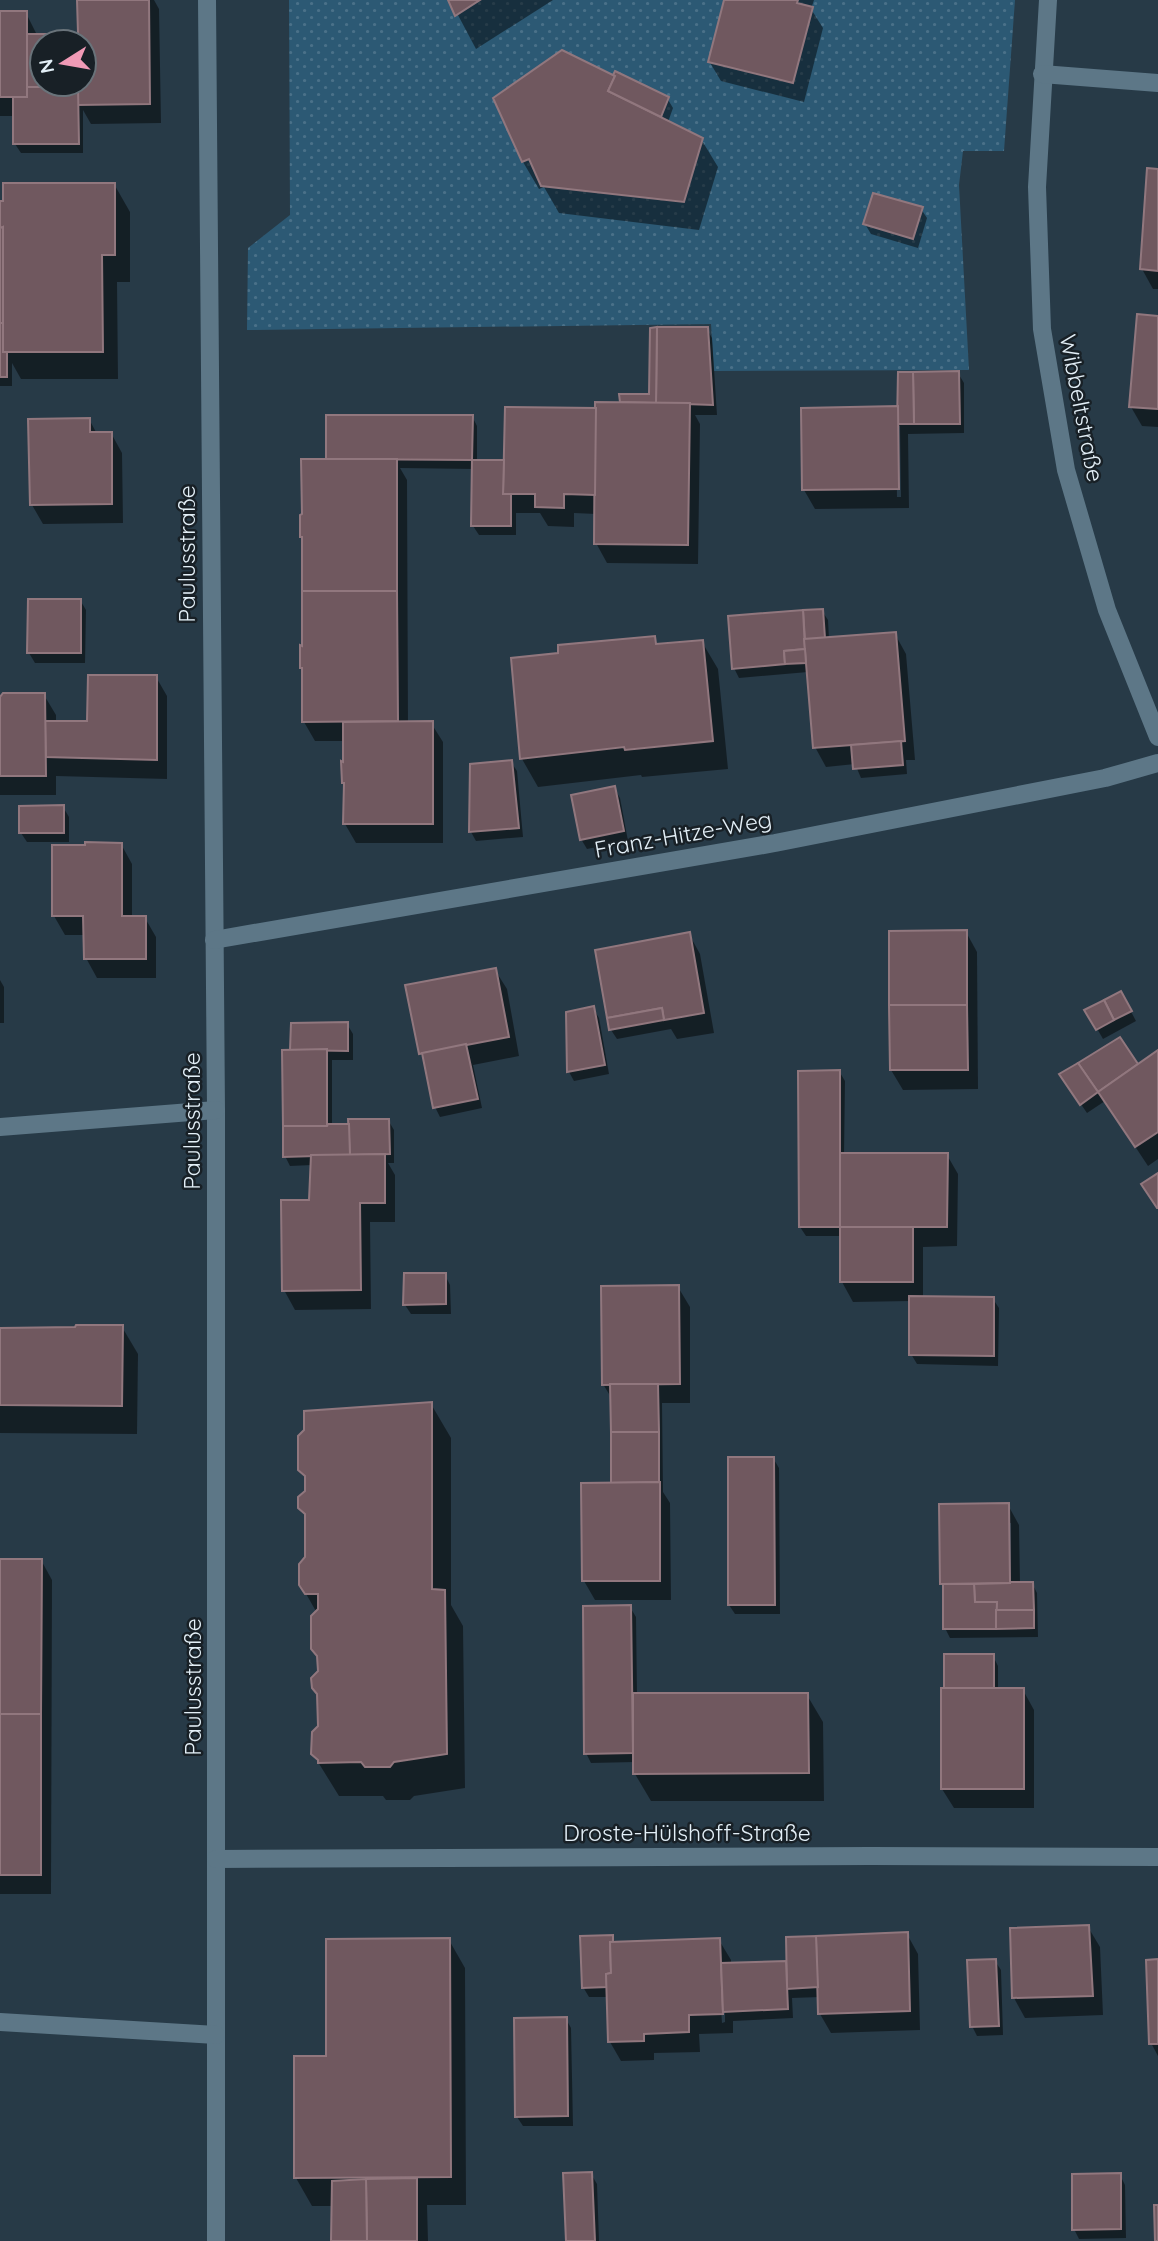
<svg xmlns="http://www.w3.org/2000/svg" width="1158" height="2241" viewBox="0 0 1158 2241" font-family="Quicksand,sans-serif">
<defs>
<pattern id="park-dots" width="8" height="8" patternUnits="userSpaceOnUse" patternTransform="scale(1.75)"><rect width="8" height="8" fill="#2c5974"/><path d="M2 2h.1M6 6h.1" fill="none" stroke="#4a7189" stroke-width="1.8" stroke-linecap="round"/></pattern>
</defs>
<rect width="100%" height="100%" fill="#273a47"/>
<path fill="url(#park-dots)" d="M289 0H1015L1004 151H963L959 185 969 370 714 371 711 324 247 330 248 248 290 215Z"/>
<g fill="#0007" fill-rule="evenodd">
<path d="M79 0H154L159 9 161 123 91 124 83 110V153H21L15 144V116H0V13H26L37 35H79ZM42 42H84V84H42Z"/>
<path d="M450 0H553L476 49Z"/>
<path d="M725 0H814L811 9 823 28 804 102 721 81 709 61Z"/>
<path d="M618 79 667 98 673 108 668 122 701 139 718 167 699 230 559 213 544 187 539 189 523 162 495 99Z"/>
<path d="M1158 171V289H1153L1142 269Z"/>
<path d="M114 184 130 212V282H117L118 379H21L12 363V386H0V203Z"/>
<path d="M921 209 927 218 918 248 871 234 865 224Z"/>
<path d="M1158 318V427L1142 426 1131 407Z"/>
<path d="M707 329 712 338 717 415H695L700 424 698 564 607 563 596 543V514L574 513V527L548 526 540 513H516V535H479L473 526 474 469 400 468 407 480 408 723H431L443 742V843H356L345 824V741H315L304 722V671L302 667 304 648 303 540 301 537 329 461 472 416 477 426V462H505L597 410 623 404 621 402 651 396Z"/>
<path d="M958 373 964 383V433L908 434 909 508 815 509 804 490 899 408ZM896 426H900L901 497H897Z"/>
<path d="M89 419 97 434 111 433 122 453 123 523 43 524 32 505Z"/>
<path d="M80 600 86 610 85 663H35L29 653Z"/>
<path d="M822 611 828 620 829 639 895 634 906 654 915 760H906L907 774 861 778 855 764 826 767 815 747 808 672 739 678 734 668 729 618Z"/>
<path d="M654 638 658 646 702 642 718 669 728 769 642 777 641 775 538 787 522 759 513 660 560 655Z"/>
<path d="M156 677 167 696V779L56 776V795H0V699L44 695 56 715V723H89Z"/>
<path d="M511 762 517 771 523 837 476 841 471 832Z"/>
<path d="M614 788 620 798 628 841 587 849 581 839Z"/>
<path d="M63 807 69 817V842H27L21 833Z"/>
<path d="M121 844 132 864V918H145L156 937V978H97L86 958 85 935H65L54 916Z"/>
<path d="M966 932 977 952 978 1089 903 1090 891 1070Z"/>
<path d="M689 934 700 954 714 1033 677 1039 671 1029 617 1039 611 1030 597 951Z"/>
<path d="M495 970 507 989 519 1056 473 1065 482 1108 440 1117 435 1107 426 1063 420 1053Z"/>
<path d="M0 980 4 987V1023H0Z"/>
<path d="M1121 993 1136 1021 1103 1039 1087 1011Z"/>
<path d="M593 1008 599 1018 609 1074 574 1081 569 1072Z"/>
<path d="M347 1024 353 1034V1060H332V1126L388 1120 394 1130V1163H388L395 1175V1222H370L371 1309 295 1310 284 1290 311 1202 312 1165 290 1166 285 1156 292 1052Z"/>
<path d="M1158 1053V1159L1148 1166 1105 1101 1087 1113 1067 1084 1137 1067Z"/>
<path d="M839 1071 845 1081 844 1154 947 1155 958 1174 957 1246 923 1247V1298L993 1299 999 1308 998 1366 917 1364 911 1354V1301L853 1302 842 1282V1236H806L800 1227Z"/>
<path d="M445 1275 450 1285 451 1314H411L405 1305Z"/>
<path d="M678 1287 690 1307V1403H662L663 1492 670 1503 671 1600H595L584 1581 613 1484 612 1399 603 1384Z"/>
<path d="M122 1327 138 1354 137 1434 0 1433V1329Z"/>
<path d="M431 1404 451 1438V1605L463 1626 465 1788 414 1796 410 1800H386L383 1796H339L313 1754 320 1727 317 1613 301 1585 307 1558V1519L300 1507 307 1492V1481L300 1469Z"/>
<path d="M773 1458 779 1468 780 1614H735L729 1605Z"/>
<path d="M1008 1505 1019 1525 1020 1584 1032 1583 1037 1593 1038 1637 950 1638 945 1628 944 1588 942 1583ZM1008 1523H1011V1591H1008Z"/>
<path d="M0 1560H41L52 1580 51 1894H0Z"/>
<path d="M630 1607 636 1617 637 1695H807L823 1722 824 1801H651L635 1774V1762L591 1763 586 1753Z"/>
<path d="M993 1656 998 1666V1690H1023L1034 1710V1808H954L942 1789Z"/>
<path d="M1088 1927 1100 1947 1103 2015 1025 2018 1014 1998 1011 1930Z"/>
<path d="M907 1934 918 1954 920 2030 831 2033 820 2014V1997L792 1998 793 2018 733 2021V2033L699 2034 700 2052 654 2053V2060L621 2061 610 2042 608 1997H589L583 1987 612 1937 616 1943 719 1940 731 1960V1964L788 1962ZM721 2008 725 2012V2022L722 2023Z"/>
<path d="M449 1940 465 1968 466 2205H427L428 2241H333V2206H312L296 2178 328 2058Z"/>
<path d="M995 1961 1001 1970 1003 2035 977 2036 972 2026Z"/>
<path d="M1158 1961V2056L1151 2043Z"/>
<path d="M566 2019 571 2028 573 2126H523L517 2117Z"/>
<path d="M591 2174 597 2184 599 2241H568Z"/>
<path d="M1120 2175 1125 2185 1126 2238 1079 2239 1074 2229Z"/>
</g>
<g fill="#70585f" stroke="#91777e" stroke-width="2">
<path d="M77 0H149L150 104 77 105 78 87H51V84H84V42H51V34L78 33Z"/>
<path d="M448 0H480L455 16Z"/>
<path d="M724 0H798L797 3 813 7 793 83 708 62Z"/>
<rect x="0" y="11" width="27" height="86"/>
<path d="M27 34H51V42H42V84H51V87H27Z"/>
<path d="M562 50 615 76 608 91 703 138 684 202 541 186 529 159 522 162 493 98Z"/>
<path d="M615 71 669 97 661 117 608 91 615 76 613 75Z"/>
<path d="M27 87H78L79 144H13V97H27Z"/>
<path d="M1147 168 1158 169V271L1140 269Z"/>
<path d="M3 183H115V255H102L103 352H3V227L0 228V201H3Z"/>
<path d="M873 193 923 207 913 239 863 224Z"/>
<path d="M3 227V323H0V228Z"/>
<path d="M1137 314 1158 316V409L1129 407Z"/>
<path d="M0 323H3V352H7V377H0Z"/>
<path d="M657 327H708L713 405 656 403Z"/>
<path d="M657 327 656 403 620 402 619 394H649L650 328Z"/>
<path d="M959 371 960 424H914L913 372Z"/>
<path d="M898 372H913L914 424H897Z"/>
<path d="M595 402 690 403 688 545 594 544Z"/>
<path d="M898 406 899 489 802 490 801 408Z"/>
<path d="M505 407 596 408 595 495 564 494V508L535 507V494H503Z"/>
<path d="M326 415H473L472 460 326 459Z"/>
<path d="M90 418V432H112V504L30 505 28 419Z"/>
<path d="M301 459H397V591H302V537H300V515L302 514Z"/>
<path d="M472 460H504L503 494H511V526H471Z"/>
<path d="M302 591H397L398 721 302 722V668H300V645L302 646Z"/>
<path d="M28 599H81V653H27Z"/>
<path d="M823 609 825 638 805 640 803 610Z"/>
<path d="M803 610 805 649 784 651 785 664 732 669 728 616Z"/>
<path d="M896 632 905 741 813 748 804 639Z"/>
<path d="M655 636 656 644 703 640 713 741 625 750 624 747 520 759 511 658 558 653V645Z"/>
<path d="M805 649 806 663 785 664 784 651Z"/>
<path d="M88 675H157V760L46 757 45 721H87Z"/>
<path d="M3 693H45L46 776H0V697Z"/>
<path d="M433 721V824H343L344 783H342L341 761 343 762V722Z"/>
<path d="M901 741 903 765 853 769 851 745Z"/>
<path d="M512 760 519 828 469 832 470 764Z"/>
<path d="M615 786 624 831 580 840 571 795Z"/>
<path d="M64 805V833H19V806Z"/>
<path d="M85 842 122 843V916H146V959H84L83 916H52V845H85Z"/>
<path d="M967 930V1005H889V931Z"/>
<path d="M690 932 704 1013 664 1020 662 1008 607 1018 595 950Z"/>
<path d="M496 968 509 1037 419 1054 405 985Z"/>
<path d="M1121 991 1132 1011 1114 1020 1104 1000Z"/>
<path d="M1104 1000 1114 1020 1096 1030 1084 1010Z"/>
<path d="M889 1005H967L968 1070H890Z"/>
<path d="M594 1006 605 1065 567 1072 566 1012Z"/>
<path d="M662 1008 664 1020 609 1030 607 1018Z"/>
<path d="M348 1022V1051L290 1050 291 1023Z"/>
<path d="M1120 1037 1138 1064 1098 1092 1078 1063Z"/>
<path d="M466 1044 478 1099 433 1108 422 1053Z"/>
<path d="M327 1049V1126H283L282 1050Z"/>
<path d="M1158 1050V1132L1135 1147 1098 1092Z"/>
<path d="M1078 1063 1098 1092 1080 1105 1059 1074Z"/>
<path d="M840 1070V1227H799L798 1071Z"/>
<path d="M348 1119H389L390 1154 350 1155Z"/>
<path d="M328 1124H349L350 1155 283 1157V1126H327Z"/>
<path d="M840 1153H948L947 1227H840Z"/>
<path d="M385 1154V1203H360L361 1290 282 1291 281 1200H309L311 1155Z"/>
<path d="M1158 1173V1208H1157L1141 1184Z"/>
<rect x="840" y="1227" width="73" height="55"/>
<path d="M404 1273H446V1304L403 1305Z"/>
<path d="M679 1285 680 1384 602 1385 601 1286Z"/>
<path d="M909 1296 994 1297V1356L909 1355Z"/>
<path d="M76 1325H123L122 1406 0 1405V1328L75 1327Z"/>
<path d="M610 1384H658L659 1432H611Z"/>
<path d="M432 1402V1589L445 1590 447 1754 394 1762 390 1767H365L361 1762 318 1763V1760L311 1754 312 1732 318 1726 317 1694 312 1688 311 1678 318 1671 317 1656 311 1649V1616L318 1609V1594H305L299 1585V1564L305 1557V1514L298 1508V1497L305 1491V1476L298 1470V1436L304 1430V1411Z"/>
<path d="M611 1432H659V1482L611 1483Z"/>
<path d="M728 1457H774L775 1605H728Z"/>
<path d="M660 1482V1581H582L581 1483Z"/>
<path d="M1009 1503 1010 1583 940 1584 939 1504Z"/>
<path d="M0 1559H42L41 1714H0Z"/>
<path d="M1010 1582H1033L1034 1610H996L997 1602H975L974 1584 1010 1583Z"/>
<path d="M943 1584H974L975 1602H997L996 1629H943Z"/>
<path d="M631 1605 633 1753 584 1754 583 1606Z"/>
<path d="M996 1610H1034V1628L996 1629Z"/>
<rect x="944" y="1654" width="50" height="34"/>
<rect x="941" y="1688" width="83" height="101"/>
<path d="M633 1693H808L809 1773 633 1774Z"/>
<rect x="0" y="1714" width="41" height="161"/>
<path d="M1089 1925 1093 1996 1012 1998 1010 1928Z"/>
<path d="M908 1932 910 2011 818 2014 816 1936Z"/>
<path d="M613 1935V1942H610L611 1973 606 1974 607 1987 582 1988 580 1936Z"/>
<path d="M816 1936 818 1987 787 1989 786 1937Z"/>
<path d="M450 1938 451 2177 294 2178V2056H326V1939Z"/>
<path d="M720 1938 723 2014 689 2015V2032L644 2034V2041L608 2042 606 1974 611 1973 610 1942Z"/>
<path d="M996 1959 999 2026 970 2027 967 1960Z"/>
<path d="M1158 1959V2044H1149L1146 1960Z"/>
<path d="M786 1961 788 2009 723 2012 721 1963Z"/>
<path d="M567 2017 568 2116 515 2117 514 2018Z"/>
<path d="M592 2172 595 2241H566L563 2173Z"/>
<path d="M1121 2173V2229L1072 2230V2174Z"/>
<path d="M417 2178V2241H367L366 2179Z"/>
<path d="M366 2179 367 2241H331L332 2181Z"/>
<path d="M1154 2205H1158V2241H1155Z"/>
</g>
<g fill="none" stroke-linecap="round" stroke-linejoin="round">
<g stroke="#5d7787" stroke-width="18">
<path d="M207 0 216 1110V2241"/>
<path d="M1048 0 1037 187 1042 329 1066 470 1107 610 1158 737"/>
<path d="M1042 74 1158 83"/>
<path d="M214 940 775 843 1105 778 1158 763"/>
<path d="M0 1127 216 1110"/>
<path d="M216 1859 870 1856 1158 1857"/>
<path d="M0 2022 216 2035"/>
</g>
</g>
<g text-anchor="middle" dominant-baseline="central" stroke-width="5" stroke-linejoin="round" paint-order="stroke">
<g font-size="23" fill="#e3eff7" stroke="#182026">
<text transform="translate(1082 408) rotate(79)">Wibbeltstraße</text>
<text transform="translate(186 554) rotate(-90)">Paulusstraße</text>
<text transform="translate(683 834) rotate(-10)">Franz-Hitze-Weg</text>
<text transform="translate(191 1121) rotate(-90)">Paulusstraße</text>
<text transform="translate(192 1687) rotate(-90)">Paulusstraße</text>
<text x="687" y="1832">Droste-Hülshoff-Straße</text>
</g>
</g>
<g transform="translate(63 63) rotate(259)"><circle r="33" fill="#182026" stroke="#69737a" stroke-width="2"/>
<path d="M0-5L12 26L0 18L-12 26Z" fill="#f09ab6"/>
<text y="-10" font-size="19" font-weight="bold" text-anchor="middle" fill="#e3eff7">N</text>
</g>
</svg>
